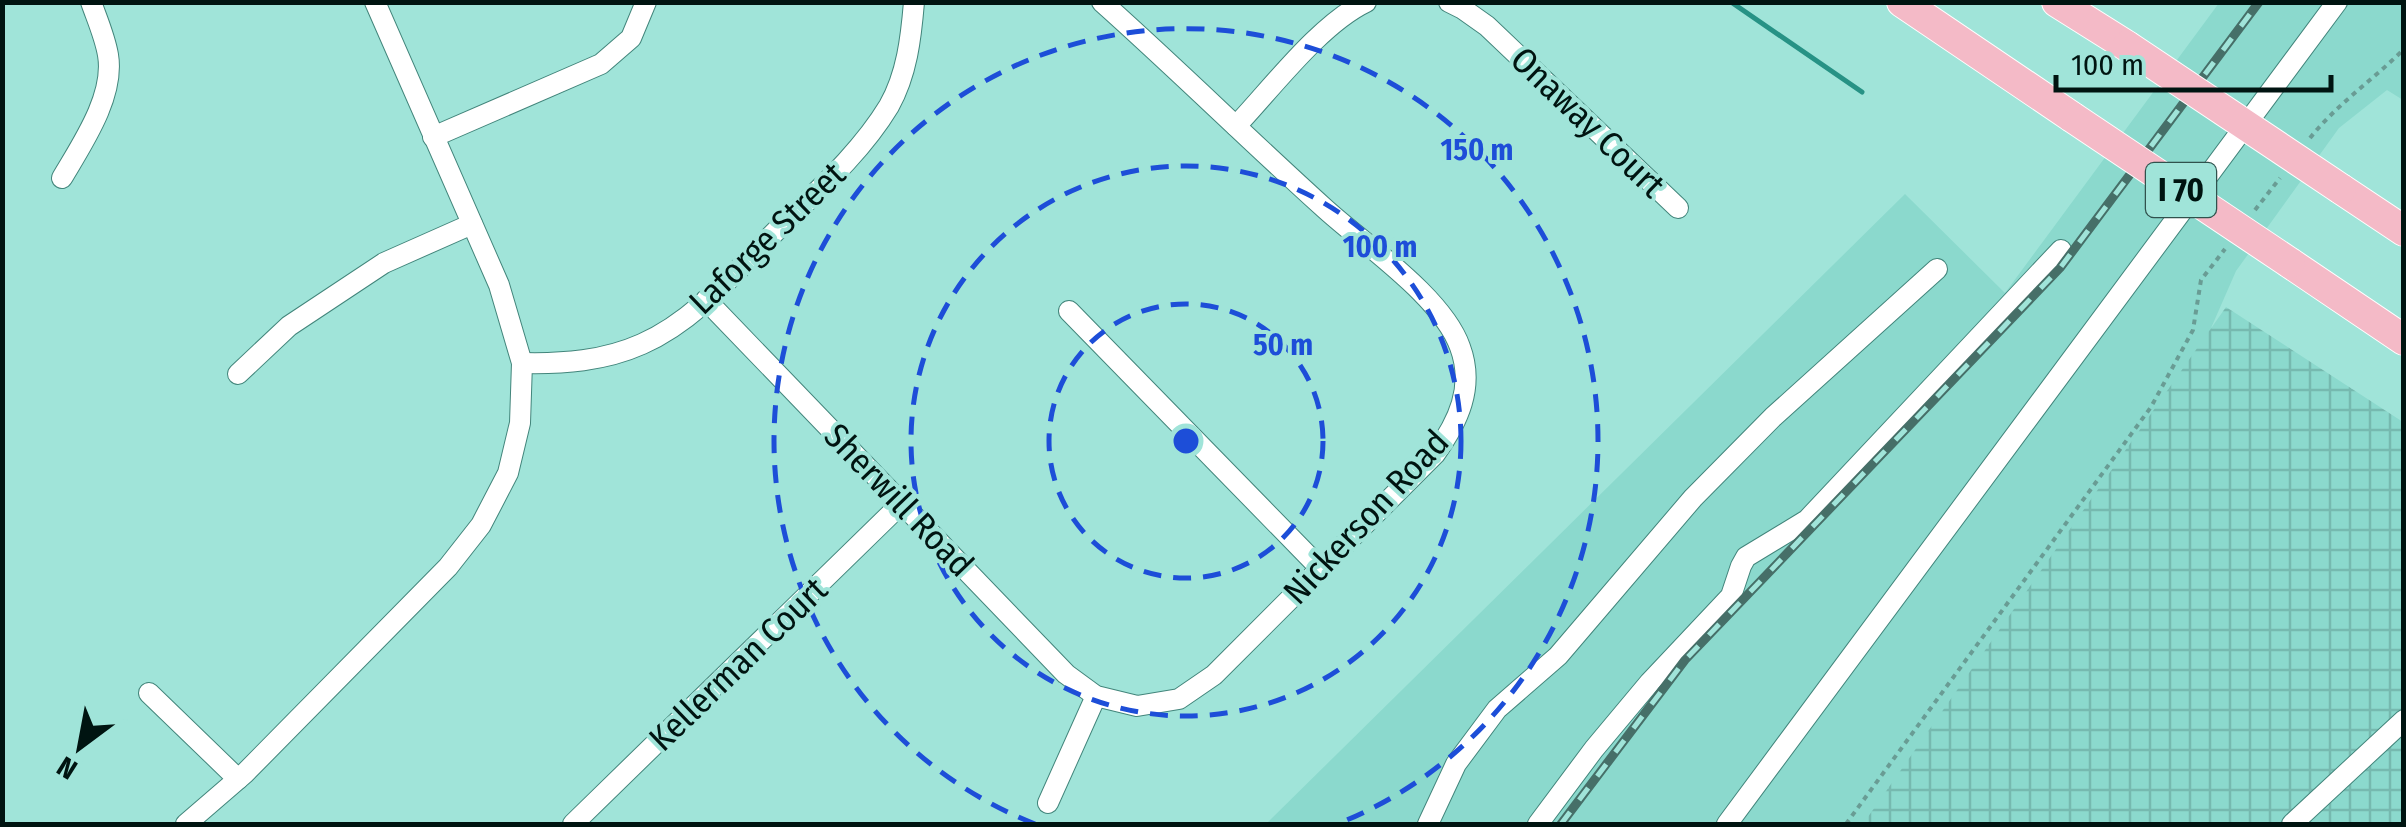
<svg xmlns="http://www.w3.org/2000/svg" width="2406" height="827" viewBox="0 0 2406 827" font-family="'Fira Sans Condensed',sans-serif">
<defs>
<pattern id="industrial-grid" width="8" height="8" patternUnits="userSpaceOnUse" patternTransform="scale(2.5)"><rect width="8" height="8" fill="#8bd9cd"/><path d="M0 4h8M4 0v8" fill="none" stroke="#76b9af"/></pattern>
</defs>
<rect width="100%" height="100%" fill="#a0e4d9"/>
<path fill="#8bd9cd" d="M2219 3H2403V100L2387 90 2339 128 2236 271 2194 367 1865 824H1266L1905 194 2005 293Z"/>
<path fill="url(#industrial-grid)" d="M2226 307 2403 422V824H1863Z"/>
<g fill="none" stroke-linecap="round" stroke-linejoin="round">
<path stroke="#279285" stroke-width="5" d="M1731 2 1862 92"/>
<defs>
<g id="minor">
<path d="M1449 2 1463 9 1487 26 1678 208"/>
<path d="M1236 126C1272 88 1320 24 1366 2"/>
<path d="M433 137 601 64 631 38 646 2"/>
<path d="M62 178C82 144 115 96 108 55 105 37 97 19 91 2"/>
<path d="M706 300 1066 674 1096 696 1137 706 1179 699 1214 675 1435 454C1458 422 1475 387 1460 347 1442 296 1363 244 1322 206 1248 139 1177 69 1102 2"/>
<path d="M1069 311 1320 568"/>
<path d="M522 363C563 364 604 361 642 344 695 321 736 271 776 231 816 192 860 154 889 106 907 74 911 38 914 2"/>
<path d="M238 374 289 326 384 263 472 224"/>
<path d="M149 693 238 779"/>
<path d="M1048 803 1096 696"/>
<path d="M186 824 244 774 448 567 481 525 508 473 520 423 522 363 499 285 375 2"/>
<path d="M573 824 902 503"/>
<path d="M1428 824 1456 764 1497 709 1558 656 1693 498 1773 417 1937 269"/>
<path d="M1538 824 1594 749 1650 682 1731 596 1741 566 1746 557 1807 520 2061 250"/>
<path d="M1727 824 2337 2"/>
<path d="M2292 824 2404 720"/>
</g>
<g id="highway">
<path d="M1902 2 2072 117"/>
<path d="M2057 2 2127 46"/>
<path d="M2341 189 2404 231"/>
<path d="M2290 263 2404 340"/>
</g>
</defs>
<use href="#minor" stroke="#42857b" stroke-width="22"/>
<use href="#highway" stroke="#fff" stroke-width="32"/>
<g stroke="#699c94" stroke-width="4" stroke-dasharray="5 5" stroke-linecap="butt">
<path d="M2310 138C2337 104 2373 80 2404 49"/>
<path d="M2255 210 2280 178"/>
<path d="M1846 824 2151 407 2193 330 2201 280 2225 249"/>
</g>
<use href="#minor" stroke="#fff" stroke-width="20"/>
<use href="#highway" stroke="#f4bac7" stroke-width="30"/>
<defs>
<path id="rail" d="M1561 824 1685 660 2060 268 2259 2"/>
</defs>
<use href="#rail" stroke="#466f68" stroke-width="9"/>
<use href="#rail" stroke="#a0e4d9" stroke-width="5" stroke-dasharray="15" stroke-linecap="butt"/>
<defs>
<g id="highway-bridge">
<path d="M2127 46 2341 189"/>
<path d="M2072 117 2290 263"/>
</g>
</defs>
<use href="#highway-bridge" stroke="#fff" stroke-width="32" stroke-linecap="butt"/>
<use href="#highway-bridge" stroke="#f4bac7" stroke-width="30"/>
</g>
<g fill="none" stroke="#1d4ed8" stroke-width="5" stroke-dasharray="18 12">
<circle cx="1186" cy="441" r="137"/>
<circle cx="1186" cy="441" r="275"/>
<path d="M1035 824A412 412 0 1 1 1337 824"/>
</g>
<g text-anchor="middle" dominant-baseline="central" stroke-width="8" stroke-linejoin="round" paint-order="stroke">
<rect fill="#a0e4d9" stroke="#30524d" stroke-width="2.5" x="2146" y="163" width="70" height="54" rx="8"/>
<g font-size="32" font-weight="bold" fill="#001411">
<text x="2181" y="190">I 70</text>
</g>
<g font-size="35" fill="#001411" stroke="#a0e4d9">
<text transform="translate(1588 122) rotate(44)">Onaway Court</text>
<text transform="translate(767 238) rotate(-44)">Laforge Street</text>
<text transform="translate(899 500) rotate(46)">Sherwill Road</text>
<text transform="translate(1366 517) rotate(-47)">Nickerson Road</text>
<text transform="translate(738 664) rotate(-44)">Kellerman Court</text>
</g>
</g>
<circle cx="1186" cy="441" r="15" fill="#1d4ed8" stroke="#a0e4d9" stroke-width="5"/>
<g font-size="30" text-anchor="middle" font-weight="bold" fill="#1d4ed8" stroke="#a0e4d9" stroke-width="8" stroke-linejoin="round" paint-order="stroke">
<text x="1477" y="160">150 m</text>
<text x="1380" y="257">100 m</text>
<text x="1283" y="355">50 m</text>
</g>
<rect width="2406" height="827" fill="none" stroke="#001411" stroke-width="10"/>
<g transform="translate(80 747) rotate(212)" stroke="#a0e4d9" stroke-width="8" paint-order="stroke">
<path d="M0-8L18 38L0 25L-18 38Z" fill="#001411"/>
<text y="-15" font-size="28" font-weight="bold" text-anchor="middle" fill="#001411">N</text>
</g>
<path d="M2056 75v15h275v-15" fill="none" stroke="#001411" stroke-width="5"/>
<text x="2071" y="75" font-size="30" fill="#001411" stroke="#a0e4d9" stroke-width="8" paint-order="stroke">100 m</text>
</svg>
